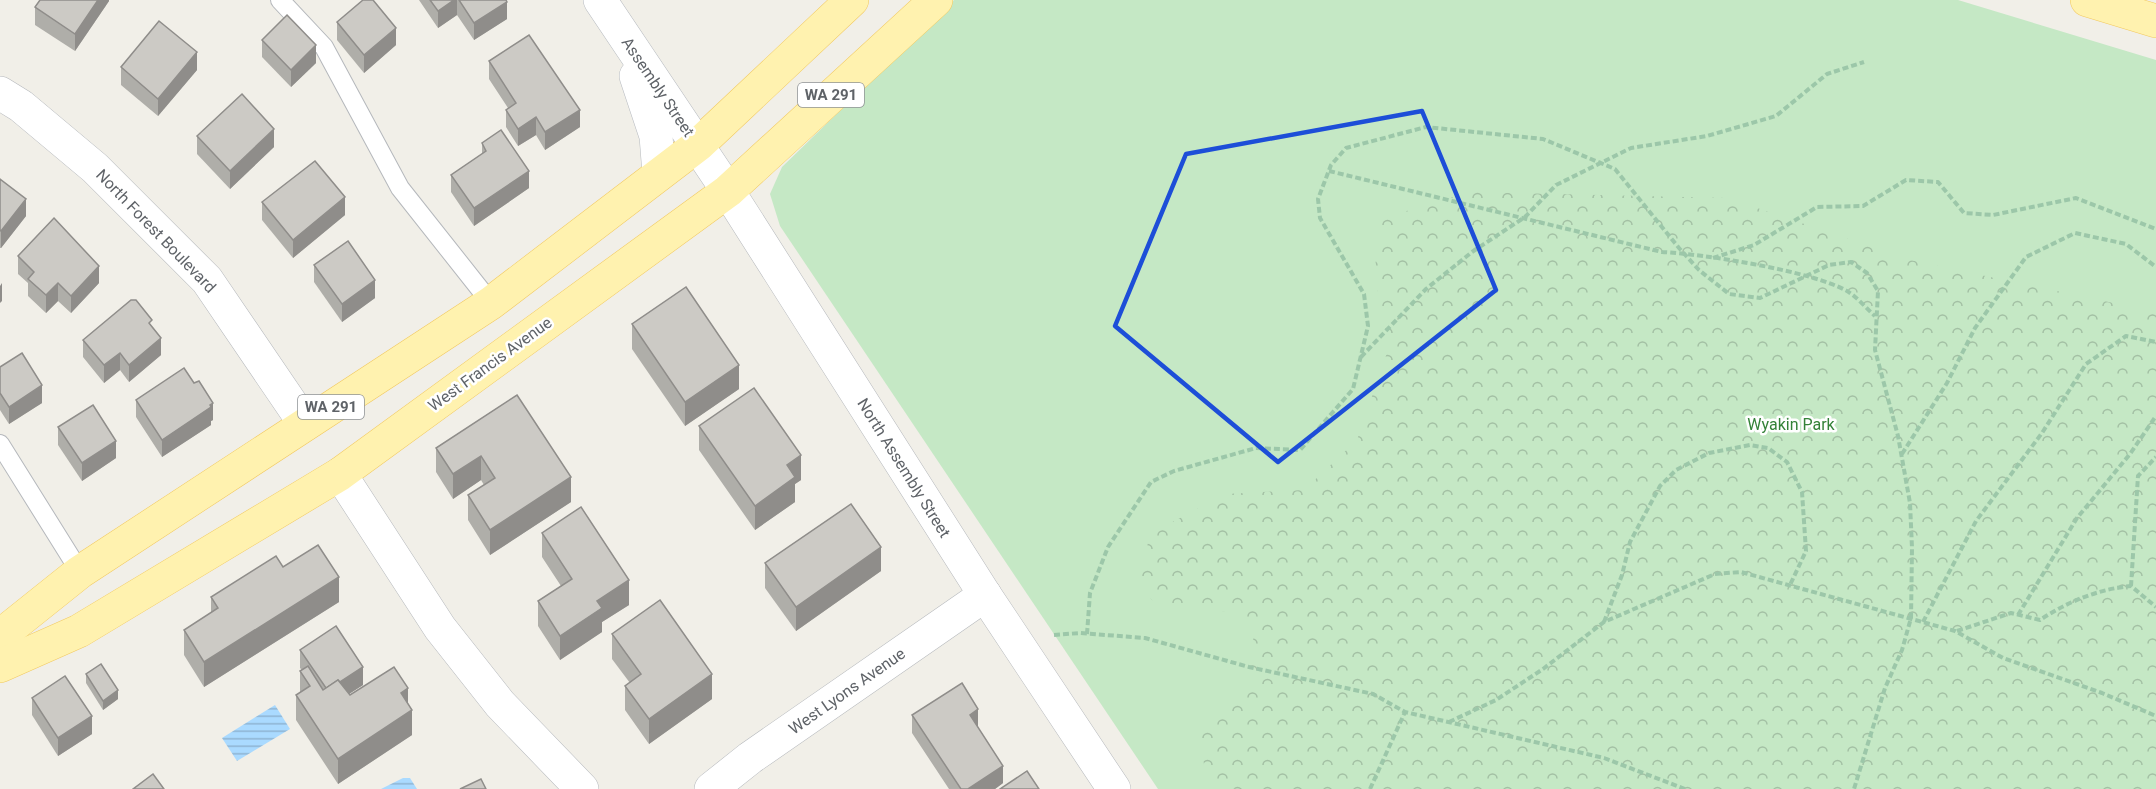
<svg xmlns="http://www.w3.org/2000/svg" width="2156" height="789" viewBox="0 0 2156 789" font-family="Roboto,sans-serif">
<defs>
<pattern id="forest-crowns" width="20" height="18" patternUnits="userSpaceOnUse" patternTransform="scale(1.5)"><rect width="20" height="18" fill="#c5e8c5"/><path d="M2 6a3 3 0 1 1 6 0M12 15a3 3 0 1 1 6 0" fill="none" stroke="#a3c0a4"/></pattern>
<pattern id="water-rules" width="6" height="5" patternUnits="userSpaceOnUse" patternTransform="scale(1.5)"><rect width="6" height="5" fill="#aadaff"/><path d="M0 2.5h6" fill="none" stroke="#8eb4d2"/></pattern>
</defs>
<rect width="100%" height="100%" fill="#f1efe8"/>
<path fill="#c5e8c5" d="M954 0H1958L2156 60V789H1158L780 226 770 194 782 167Z"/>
<path fill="url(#forest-crowns)" d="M1470 192 1728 198 1910 260 2156 312V789H1235L1206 779 1200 736 1247 691 1254 633 1234 612 1158 606 1138 586 1150 534 1225 494 1304 490 1357 440 1389 347 1374 272 1383 218Z"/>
<g fill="url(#water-rules)">
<path d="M275 705 290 729 237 761 222 738Z"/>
<path d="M403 778H410L417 789H381Z"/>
</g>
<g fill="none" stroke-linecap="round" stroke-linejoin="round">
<defs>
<g id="service">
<path d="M280 0 324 47 400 188 491 303"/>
<path d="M0 444 80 572"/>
</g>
<g id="minor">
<path d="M0 93 21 106 95 168 207 280 305 424"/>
<path d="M728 191 985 595 1114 789"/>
<path d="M340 474 440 628 500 704 582 789"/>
<path d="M711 789 750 758 985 595"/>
</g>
<g id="secondary">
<path d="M600 0 728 191"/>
<path d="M636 76 656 136 659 174"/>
</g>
<g id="primary">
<path d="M2087 0 2156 21"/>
<path d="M0 636 80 572 491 303 698 145 852 0"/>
<path d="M0 666 79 631 340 474 728 191 936 0"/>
</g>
</defs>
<use href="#service" stroke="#b5b8bc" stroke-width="20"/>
<use href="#minor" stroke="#b5b8bc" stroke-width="34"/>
<use href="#secondary" stroke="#b6babf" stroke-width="34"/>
<use href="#primary" stroke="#f2c960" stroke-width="34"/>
<g stroke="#9cc7a9" stroke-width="4" stroke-dasharray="6 3" stroke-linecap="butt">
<path d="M1329 171 1662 252C1704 254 1812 271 1847 291 1857 297 1866 308 1875 316"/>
<path d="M1713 258 1754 245 1817 207 1863 206 1906 180 1938 182 1964 213 1993 215 2076 198 2156 229"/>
<path d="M1361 357 1426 289 1472 252 1525 217 1556 185 1631 148 1707 136 1776 116 1827 74 1864 62"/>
<path d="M1902 454 1947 383 1975 328 2026 257 2075 233 2126 244 2156 267"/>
<path d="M2131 586 2138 476 2156 457"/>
<path d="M2018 615 2077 518 2130 454 2156 416"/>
<path d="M1604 622 1622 575 1630 542 1660 486 1676 470 1709 453 1750 445 1768 448 1787 462 1802 492 1806 551 1790 585"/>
<path d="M1923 622 1976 521 2042 433 2086 364 2126 336 2156 342"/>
<path d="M1957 631 2011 613 2040 620C2067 602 2098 589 2131 586L2156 607"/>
<path d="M1087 634 1090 593 1108 547 1151 482 1174 471 1256 448 1300 450 1353 389 1368 326 1364 294 1320 218 1318 199 1331 165 1346 148 1426 127 1543 139 1615 169 1679 248 1699 270 1729 294 1760 298 1829 265 1851 262 1867 273 1878 291 1875 350 1898 436 1910 503 1912 548 1911 618 1902 650 1885 688 1854 789"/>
<path d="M1054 635 1080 633 1145 638 1249 667 1373 694 1405 712 1604 758 1685 789"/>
<path d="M1449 722 1496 700 1543 669 1604 622 1715 574 1741 572 1955 631 2003 658 2102 693 2156 716"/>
<path d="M1370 789 1405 712"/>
</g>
<use href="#service" stroke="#fff" stroke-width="18"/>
<use href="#minor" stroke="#fff" stroke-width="33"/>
<use href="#secondary" stroke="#fff" stroke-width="33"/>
<use href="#primary" stroke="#fff2af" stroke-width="33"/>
</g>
<g fill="#afaea9">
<path d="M109 0V1L75 51 35 25V7Z"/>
<path d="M419 0H506L507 19 474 40 457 15 438 28Z"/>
<path d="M337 22 396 45 364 73 337 40Z"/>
<path d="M262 40 316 63 291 87 262 57Z"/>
<path d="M489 61 580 127 545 150 536 135 518 146 506 127V110L508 108 489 79Z"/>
<path d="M121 67 197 70 158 116 121 85Z"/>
<path d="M197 136 274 147 230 189 197 154Z"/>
<path d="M482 143 529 188 474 226 451 192V175L482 154Z"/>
<path d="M0 179 26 216 1 248H0Z"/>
<path d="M262 202 345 215 293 258 262 220Z"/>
<path d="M18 256 99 283 71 313 58 301 46 313 28 296V283L18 274Z"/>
<path d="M314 265 375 298 342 322 314 282Z"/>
<path d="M632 324 739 389 685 426 632 349Z"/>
<path d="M152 327 161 355 129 382 120 370 104 383 83 357V340Z"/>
<path d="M0 367 42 403 9 424 0 410Z"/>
<path d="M517 395 571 502 490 555 468 520V495L484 485 481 480 453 499 436 472V448Z"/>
<path d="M136 400 213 420 211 421V425L162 457 136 417Z"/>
<path d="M699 426 801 480 795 484V502L755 530 699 450Z"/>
<path d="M58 427 116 458 82 481 58 445Z"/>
<path d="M542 533 629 605 602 622V632L560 660 538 626V601L561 586 542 557Z"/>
<path d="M765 563 881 571 796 631 765 588Z"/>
<path d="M283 567 339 602 204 687 184 655V630L211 613V597Z"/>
<path d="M612 634 712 699 649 744 625 710V686L630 683 612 659Z"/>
<path d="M300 650 363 685 349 694 350 695 408 703 412 735 338 784 296 720V695L300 693V671L302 670 300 668Z"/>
<path d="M86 674 118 699 103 710 86 683Z"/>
<path d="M32 698 92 734 58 756 32 715Z"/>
<path d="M912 715 978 726V727L1003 783 995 789H949L912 733Z"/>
</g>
<g fill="#8f8d8a">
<path d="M98 0H109V1L75 51V34Z"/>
<path d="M454 0H457V15L438 28V11Z"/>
<path d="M507 2V19L474 40V23Z"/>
<path d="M396 28V45L364 73V55Z"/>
<path d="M316 45V63L291 87V70Z"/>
<path d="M197 52V70L158 116V99Z"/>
<path d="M580 110V127L545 150V132Z"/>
<path d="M536 117V135L518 146V129Z"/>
<path d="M274 129V147L230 189V171Z"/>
<path d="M529 171V188L474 226V208Z"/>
<path d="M345 197V215L293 258V240Z"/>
<path d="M26 199V216L1 248V231Z"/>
<path d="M99 266V283L71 313V296Z"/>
<path d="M375 280V298L342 322V304Z"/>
<path d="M2 283V301L0 303V286Z"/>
<path d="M58 283V301L46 313V295Z"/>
<path d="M161 338V355L129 382V365Z"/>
<path d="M120 353V370L104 383V365Z"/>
<path d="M739 365V389L685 426V402Z"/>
<path d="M42 385V403L9 424V407Z"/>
<path d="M213 403V420L211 421V425L162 457V440Z"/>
<path d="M116 441V458L82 481V463Z"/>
<path d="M801 455V480L795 484V502L755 530V506L787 465Z"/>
<path d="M481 456V480L453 499V474Z"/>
<path d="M571 477V502L490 555V530Z"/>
<path d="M881 547V571L796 631V607Z"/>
<path d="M339 577V602L204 687V662Z"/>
<path d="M629 580V605L602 622V632L560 660V636L597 601Z"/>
<path d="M363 667V685L327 708V690Z"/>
<path d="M712 674V699L649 744V719Z"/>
<path d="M408 688V713L401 693Z"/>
<path d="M118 690V699L103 710V701Z"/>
<path d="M978 709V726L970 732V715Z"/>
<path d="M412 710V735L338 784V759Z"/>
<path d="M92 716V734L58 756V738Z"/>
<path d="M1003 766V783L995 789H968Z"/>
</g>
<g fill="#cccac5" stroke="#8f8d8a" stroke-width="1.5">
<path d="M40 0H98L75 34 35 7Z"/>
<path d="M363 0H373L396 28 364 55 337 22Z"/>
<path d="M430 0H454L438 11Z"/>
<path d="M459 0H506L507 2 474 23Z"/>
<path d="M287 15 316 45 291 70 262 40Z"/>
<path d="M159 21 197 52 158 99 121 67Z"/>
<path d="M529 35 580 110 545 132 536 117 518 129 506 110 516 103 489 61Z"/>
<path d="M242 94 274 129 230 171 197 136Z"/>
<path d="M501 130 529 171 474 208 451 175 486 151 482 143Z"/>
<path d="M315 161 345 197 293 240 262 202Z"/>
<path d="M0 179 26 199 1 231 0 230Z"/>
<path d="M54 218 99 266 71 296 58 283 46 295 28 279 34 272 18 256Z"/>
<path d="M348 241 375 280 342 304 314 265Z"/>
<path d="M686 287 739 365 685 402 632 324Z"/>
<path d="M131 300H136L152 320 149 323 161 338 129 365 120 353 104 365 83 340Z"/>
<path d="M22 353 42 385 9 407 0 393V367Z"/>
<path d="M184 368 194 383 199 381 213 403 210 405 211 407 162 440 136 400Z"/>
<path d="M754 388 801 455 787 465 795 477 755 506 699 426Z"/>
<path d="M517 395 571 477 490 530 468 495 495 478 481 456 453 474 436 448Z"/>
<path d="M93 405 116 441 82 463 58 427Z"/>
<path d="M851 504 881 547 796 607 765 563Z"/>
<path d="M581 507 629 580 597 601 602 608 560 636 538 601 572 579 542 533Z"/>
<path d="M318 545 339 577 204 662 184 630 218 608 211 597 276 556 283 567Z"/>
<path d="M660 600 712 674 649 719 625 686 641 674 612 634Z"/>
<path d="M336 626 363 667 340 682 338 680 326 688 300 650Z"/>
<path d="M101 664 118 690 103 701 86 674Z"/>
<path d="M308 666 323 690 338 680 350 695 394 667 408 688 401 693 412 710 338 759 296 695 310 686 300 671Z"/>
<path d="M65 676 92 716 58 738 32 698Z"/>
<path d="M962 683 978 709 970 715 1003 766 968 789H961L912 715Z"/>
<path d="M1027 771 1039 789H1000Z"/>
<path d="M153 774 164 789H133Z"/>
<path d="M481 779 486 789H460Z"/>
</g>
<path fill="none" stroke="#1d4ed8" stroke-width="4.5" stroke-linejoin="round" d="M1422 111 1496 290 1278 462 1115 326 1186 154Z"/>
<g text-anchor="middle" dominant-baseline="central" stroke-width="5" stroke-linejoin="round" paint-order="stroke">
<g fill="#fff" stroke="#8f9295" stroke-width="1.5">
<rect x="798" y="83" width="66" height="24" rx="4.5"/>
<rect x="298" y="395" width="66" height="24" rx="4.5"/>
</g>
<g font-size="15" font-weight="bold" fill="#5f6368">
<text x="831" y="95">WA 291</text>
<text x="331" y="407">WA 291</text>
</g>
<g font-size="16" fill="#5f6368" stroke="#fff">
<text transform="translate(658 87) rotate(56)">Assembly Street</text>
<text transform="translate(156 231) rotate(46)">North Forest Boulevard</text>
<text transform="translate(490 364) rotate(-36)">West Francis Avenue</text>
<text transform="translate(904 468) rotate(58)">North Assembly Street</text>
<text transform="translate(847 691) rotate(-35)">West Lyons Avenue</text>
</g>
<g font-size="16" fill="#348238" stroke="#fff">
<text x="1791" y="424">Wyakin Park</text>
</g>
</g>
</svg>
